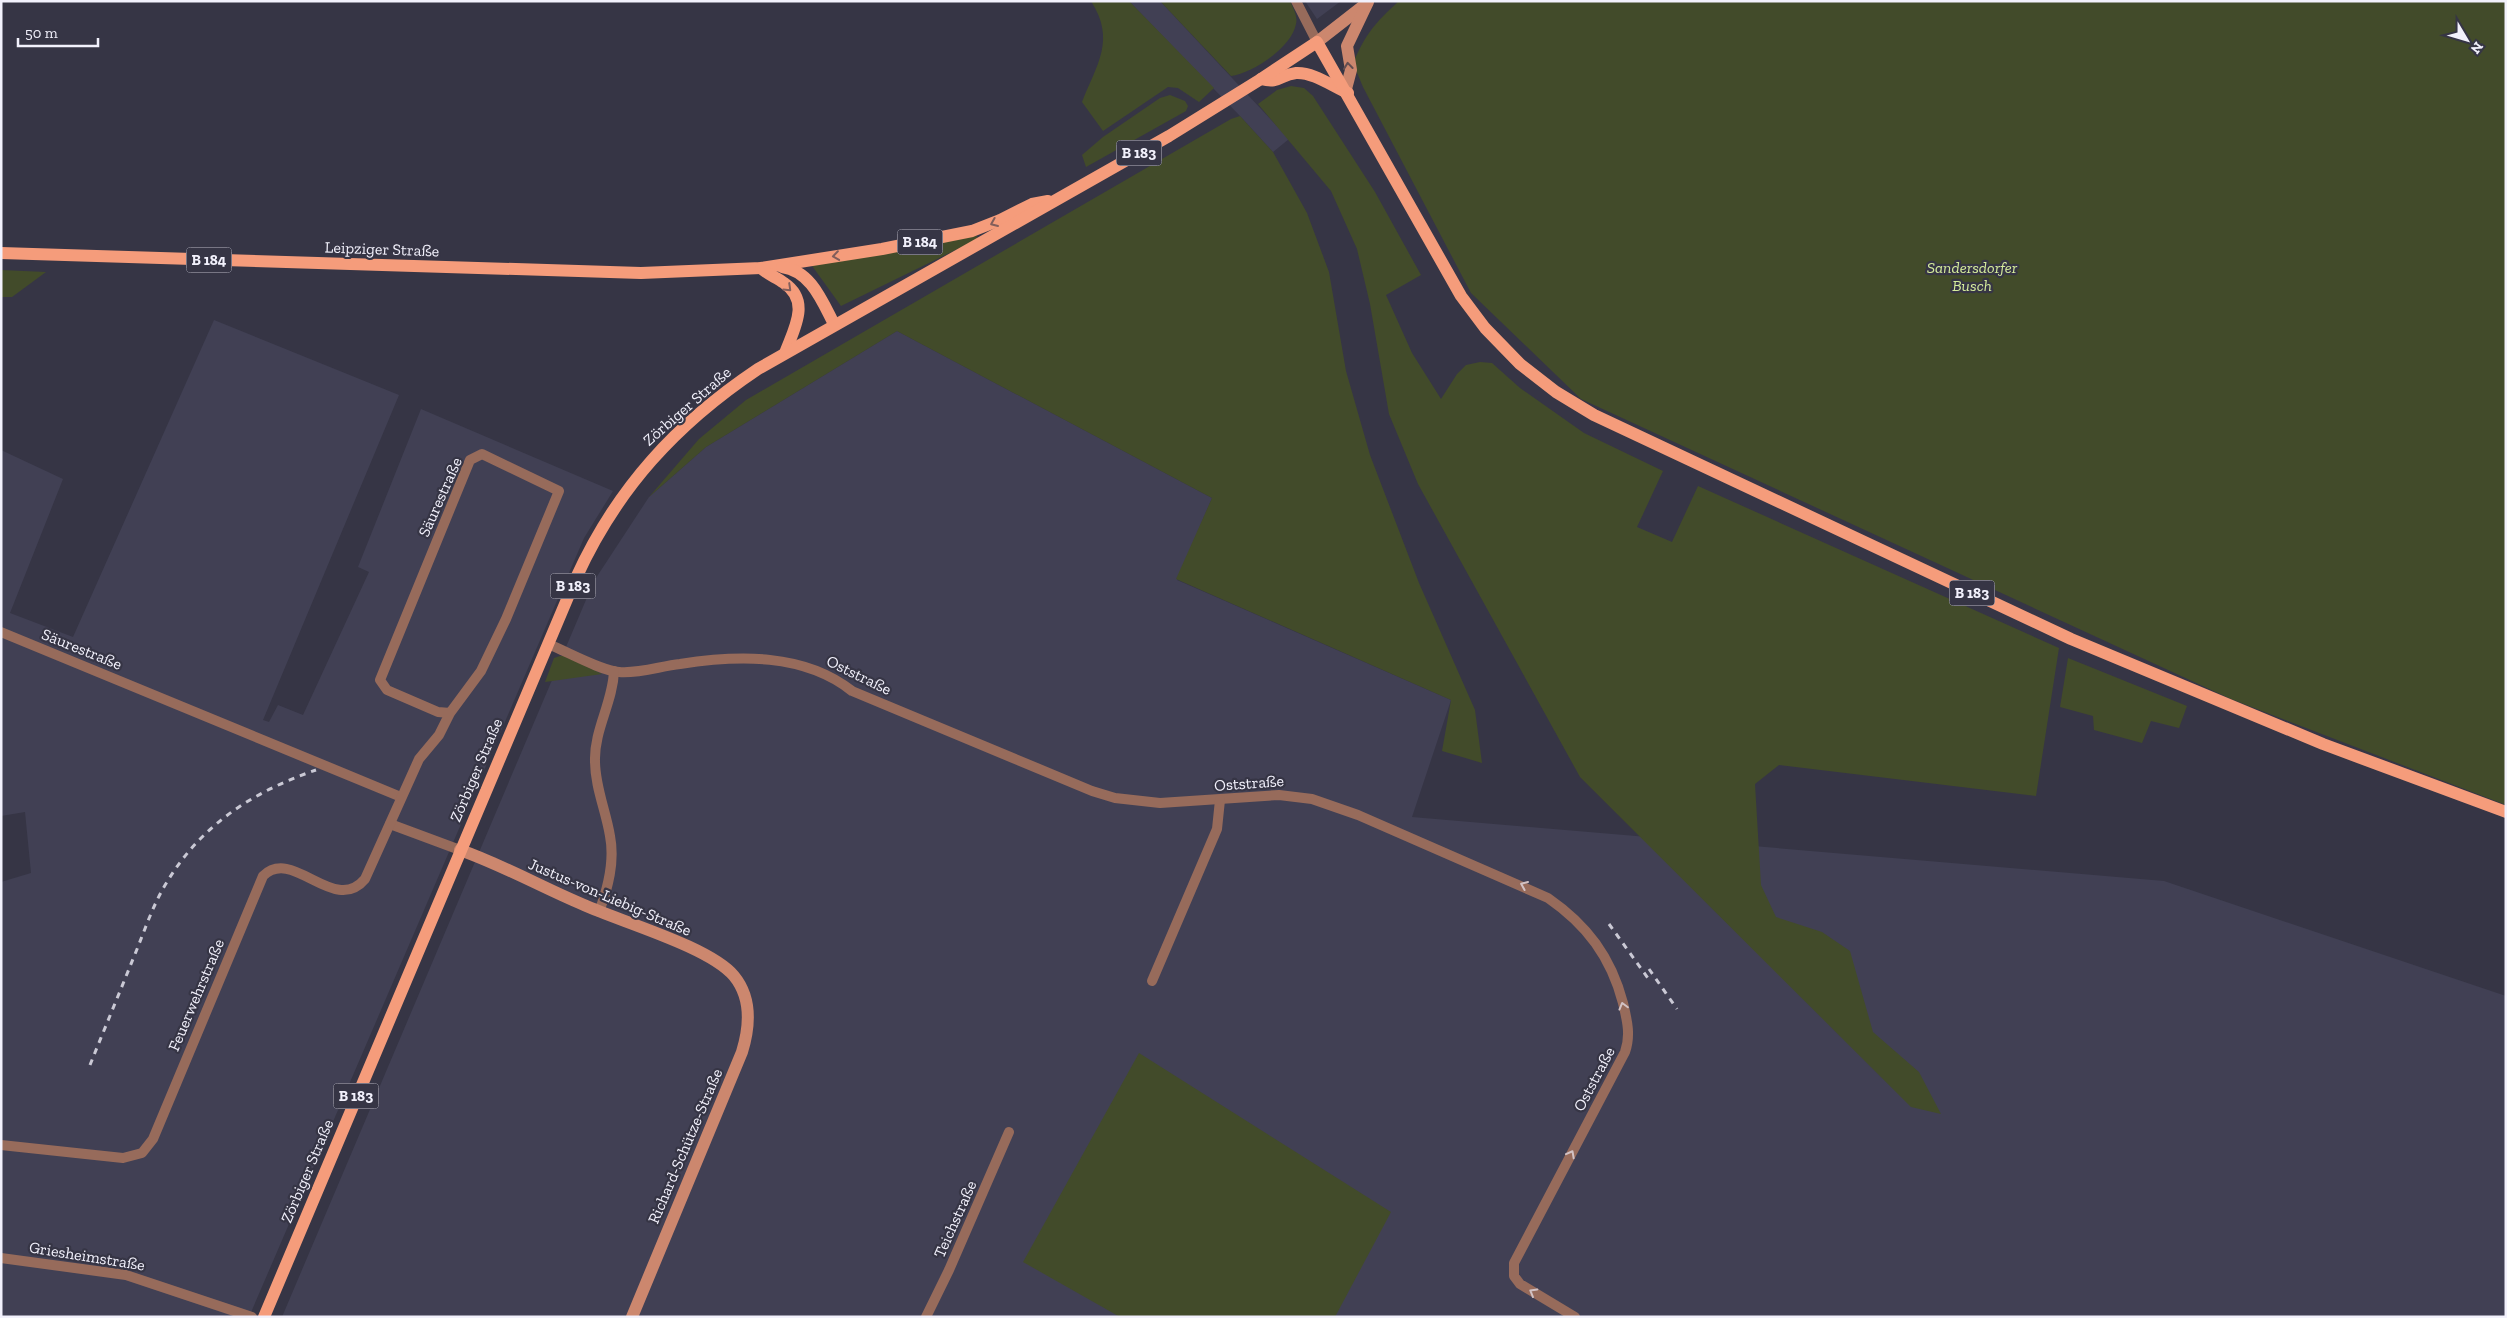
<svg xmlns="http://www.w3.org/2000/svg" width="2507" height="1318" viewBox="0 0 2507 1318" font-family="'Zilla Slab',serif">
<rect width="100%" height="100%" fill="#363545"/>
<g fill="#414054">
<path d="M1129 1H1160L1289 139 1273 152 1240 116Z"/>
<path d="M1305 1H1341L1317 19Z"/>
<path d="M214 320 399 395 263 720 269 722 278 705 303 715 369 572 358 567 421 409 613 491 584 538 249 1317H1V882L31 873 25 812 1 816V450L63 479 10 613 73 637Z"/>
<path d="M897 331 1212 498 1177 580 1451 700 1412 817 2164 881 2506 996V1317H282L594 581 649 497 706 447Z"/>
</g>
<g fill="#424b2a">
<path d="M1091 1H1129L1214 88 1199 102 1178 88 1168 87 1103 131 1082 102C1097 64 1116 40 1091 1Z"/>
<path d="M1160 1H1290C1293 8 1298 16 1296 24 1292 47 1253 73 1231 76Z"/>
<path d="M1399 1H2506V805L2231 699 1581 399 1471 293 1363 87 1353 63C1366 33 1375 23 1399 1Z"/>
<path d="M1291 86 1304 88 1313 96 1375 192 1421 275 1386 295 1412 353 1441 399 1457 374 1466 365 1480 362 1492 363 1520 388 1584 433 1663 471 1637 527 1672 542 1698 486 2059 648 2036 796 1779 765 1755 784 1761 885 1776 917 1822 932 1850 951 1873 1032 1919 1072 1941 1114 1911 1107 1580 777 1418 484 1389 414 1370 304 1357 249 1331 191 1258 104 1277 90Z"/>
<path d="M1170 95 1185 101 1188 106 1186 111 1086 167 1082 155 1103 137 1160 98Z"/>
<path d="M1240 116 1273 152 1307 213 1329 272 1346 371 1370 455 1419 583 1475 710 1482 763 1442 751 1451 700 1176 579 1212 498 897 331 706 447 649 497 699 439 746 400 1231 119Z"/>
<path d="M975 233 978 239 841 306 810 263Z"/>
<path d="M1 270 46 272 12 297H1Z"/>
<path d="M560 656H565L602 674 545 682 554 658Z"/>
<path d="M2068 658 2187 706 2179 728 2151 721 2142 743 2094 730 2093 716 2060 707Z"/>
<path d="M1139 1053 1391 1212 1335 1317H1120L1023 1262Z"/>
</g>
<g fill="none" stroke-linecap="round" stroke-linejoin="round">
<g stroke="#976b5b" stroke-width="10">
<path d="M1296 1 1317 42"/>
<path d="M1 632 401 797"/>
<path d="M548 644C566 651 601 671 619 672 638 674 661 666 680 664 738 655 804 653 852 691L1092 791 1115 798 1160 803 1279 795 1312 799 1358 815 1548 898C1587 925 1611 957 1623 1003 1627 1020 1631 1035 1625 1052L1514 1263V1276L1520 1284 1575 1317"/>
<path d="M390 824 460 850"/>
<path d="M599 912C608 888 615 862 610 836 606 811 595 787 595 761 594 730 613 702 614 671"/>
<path d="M1152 981 1217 829 1220 800"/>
<path d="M1 1145 123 1158 142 1153 153 1139 263 876C293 846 334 916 365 879L419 759 439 735 450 713 481 671 506 619 559 491 482 454 470 460 380 680 387 690 438 712 450 713"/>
<path d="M1 1258 126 1275 252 1317"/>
<path d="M926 1317 949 1270 1009 1132"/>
</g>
<g stroke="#cc876e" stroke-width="12">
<path d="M1317 42 1367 3"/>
<path d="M1346 89 1351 70 1347 46 1368 2"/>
<path d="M460 850C503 865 543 888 584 905 622 922 710 947 734 976 752 998 750 1026 742 1052L632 1317"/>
</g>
<g stroke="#f59c7b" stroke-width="12">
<path d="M1261 79C1280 84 1279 75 1296 73 1313 72 1332 86 1348 93"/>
<path d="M1 253 641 273 761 268 882 249 972 231 1000 220 1032 204 1048 201"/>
<path d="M782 267C811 271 822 301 834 324"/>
<path d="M761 268C768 275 776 277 784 283 811 301 794 329 785 353"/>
<path d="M264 1317 576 578C617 488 676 424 758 369L1169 136 1261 79 1317 42 1461 296 1485 328 1520 364 1556 392 1594 415 2071 639 2323 744 2506 812"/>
</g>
<g stroke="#cac9d5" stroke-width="3" stroke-dasharray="6 6" stroke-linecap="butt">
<path d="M1609 924 1650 981"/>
<path d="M1649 969 1677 1009"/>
<path d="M90 1065C104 1030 119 994 133 959 144 933 152 906 167 882 201 825 254 791 316 770"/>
</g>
</g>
<defs><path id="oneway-chevron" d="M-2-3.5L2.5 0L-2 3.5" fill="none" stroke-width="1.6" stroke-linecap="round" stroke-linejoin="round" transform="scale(1.25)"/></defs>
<use stroke="#634e51" href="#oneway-chevron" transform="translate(1348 66) rotate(-96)"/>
<g stroke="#825e5b">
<use href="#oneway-chevron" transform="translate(994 223) rotate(157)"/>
<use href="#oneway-chevron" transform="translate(836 256) rotate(172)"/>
<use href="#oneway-chevron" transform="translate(788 288) rotate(44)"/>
</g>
<g stroke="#d2c2c4">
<use href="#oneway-chevron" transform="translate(1524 885) rotate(-157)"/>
<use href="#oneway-chevron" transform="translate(1623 1006) rotate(-105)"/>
<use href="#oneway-chevron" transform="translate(1571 1154) rotate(-62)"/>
<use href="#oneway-chevron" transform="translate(1533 1292) rotate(-150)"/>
</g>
<g text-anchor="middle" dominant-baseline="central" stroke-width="4.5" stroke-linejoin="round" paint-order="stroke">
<g fill="#363545" stroke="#bab9c5" stroke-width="1">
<rect x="1116.5" y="140.5" width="45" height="25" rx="4"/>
<rect x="897.5" y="229.5" width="45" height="25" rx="4"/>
<rect x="186.5" y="247.5" width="45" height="25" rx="4"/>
<rect x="550.5" y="573.5" width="45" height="25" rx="4"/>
<rect x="1949.5" y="580.5" width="45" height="25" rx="4"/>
<rect x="333.5" y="1083.5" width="45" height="25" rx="4"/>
</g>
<g font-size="15" font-weight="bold" fill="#f2f1fc">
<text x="1139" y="153">B 183</text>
<text x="920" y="242">B 184</text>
<text x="209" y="260">B 184</text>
<text x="573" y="586">B 183</text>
<text x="1972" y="593">B 183</text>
<text x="356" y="1096">B 183</text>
</g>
<g font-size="16" fill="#f2f1fc" stroke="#363545">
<text transform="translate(382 249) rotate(2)">Leipziger Straße</text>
<text transform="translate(687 406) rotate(-41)">Zörbiger Straße</text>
<text transform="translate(440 497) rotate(-66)">Säurestraße</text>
<text transform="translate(82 649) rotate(22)">Säurestraße</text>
<text transform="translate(859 675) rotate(26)">Oststraße</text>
<text transform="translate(476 770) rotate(-67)">Zörbiger Straße</text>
<text transform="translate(1249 783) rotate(-4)">Oststraße</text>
<text transform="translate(610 897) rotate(23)">Justus-von-Liebig-Straße</text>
<text transform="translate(196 995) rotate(-67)">Feuerwehrstraße</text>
<text transform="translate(1594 1079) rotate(-62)">Oststraße</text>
<text transform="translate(685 1146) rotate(-67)">Richard-Schütze-Straße</text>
<text transform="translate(307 1171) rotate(-67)">Zörbiger Straße</text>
<text transform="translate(955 1219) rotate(-66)">Teichstraße</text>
<text transform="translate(87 1256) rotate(9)">Griesheimstraße</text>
</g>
<g font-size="16" font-style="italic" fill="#d6ed9c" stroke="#363545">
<text x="1972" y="267">Sandersdorfer<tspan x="1972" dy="18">Busch</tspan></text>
</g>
</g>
<rect width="2507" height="1318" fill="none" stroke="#f2f1fc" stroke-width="5"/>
<g transform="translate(2467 40) rotate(128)" stroke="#363545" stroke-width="4" paint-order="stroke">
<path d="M0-4L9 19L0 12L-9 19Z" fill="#f2f1fc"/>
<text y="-8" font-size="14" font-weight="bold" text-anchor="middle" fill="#f2f1fc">N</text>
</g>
<path d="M18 38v8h80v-8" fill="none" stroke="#f2f1fc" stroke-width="2.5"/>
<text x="25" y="38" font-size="15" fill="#f2f1fc" stroke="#363545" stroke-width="4" paint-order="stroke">50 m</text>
</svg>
